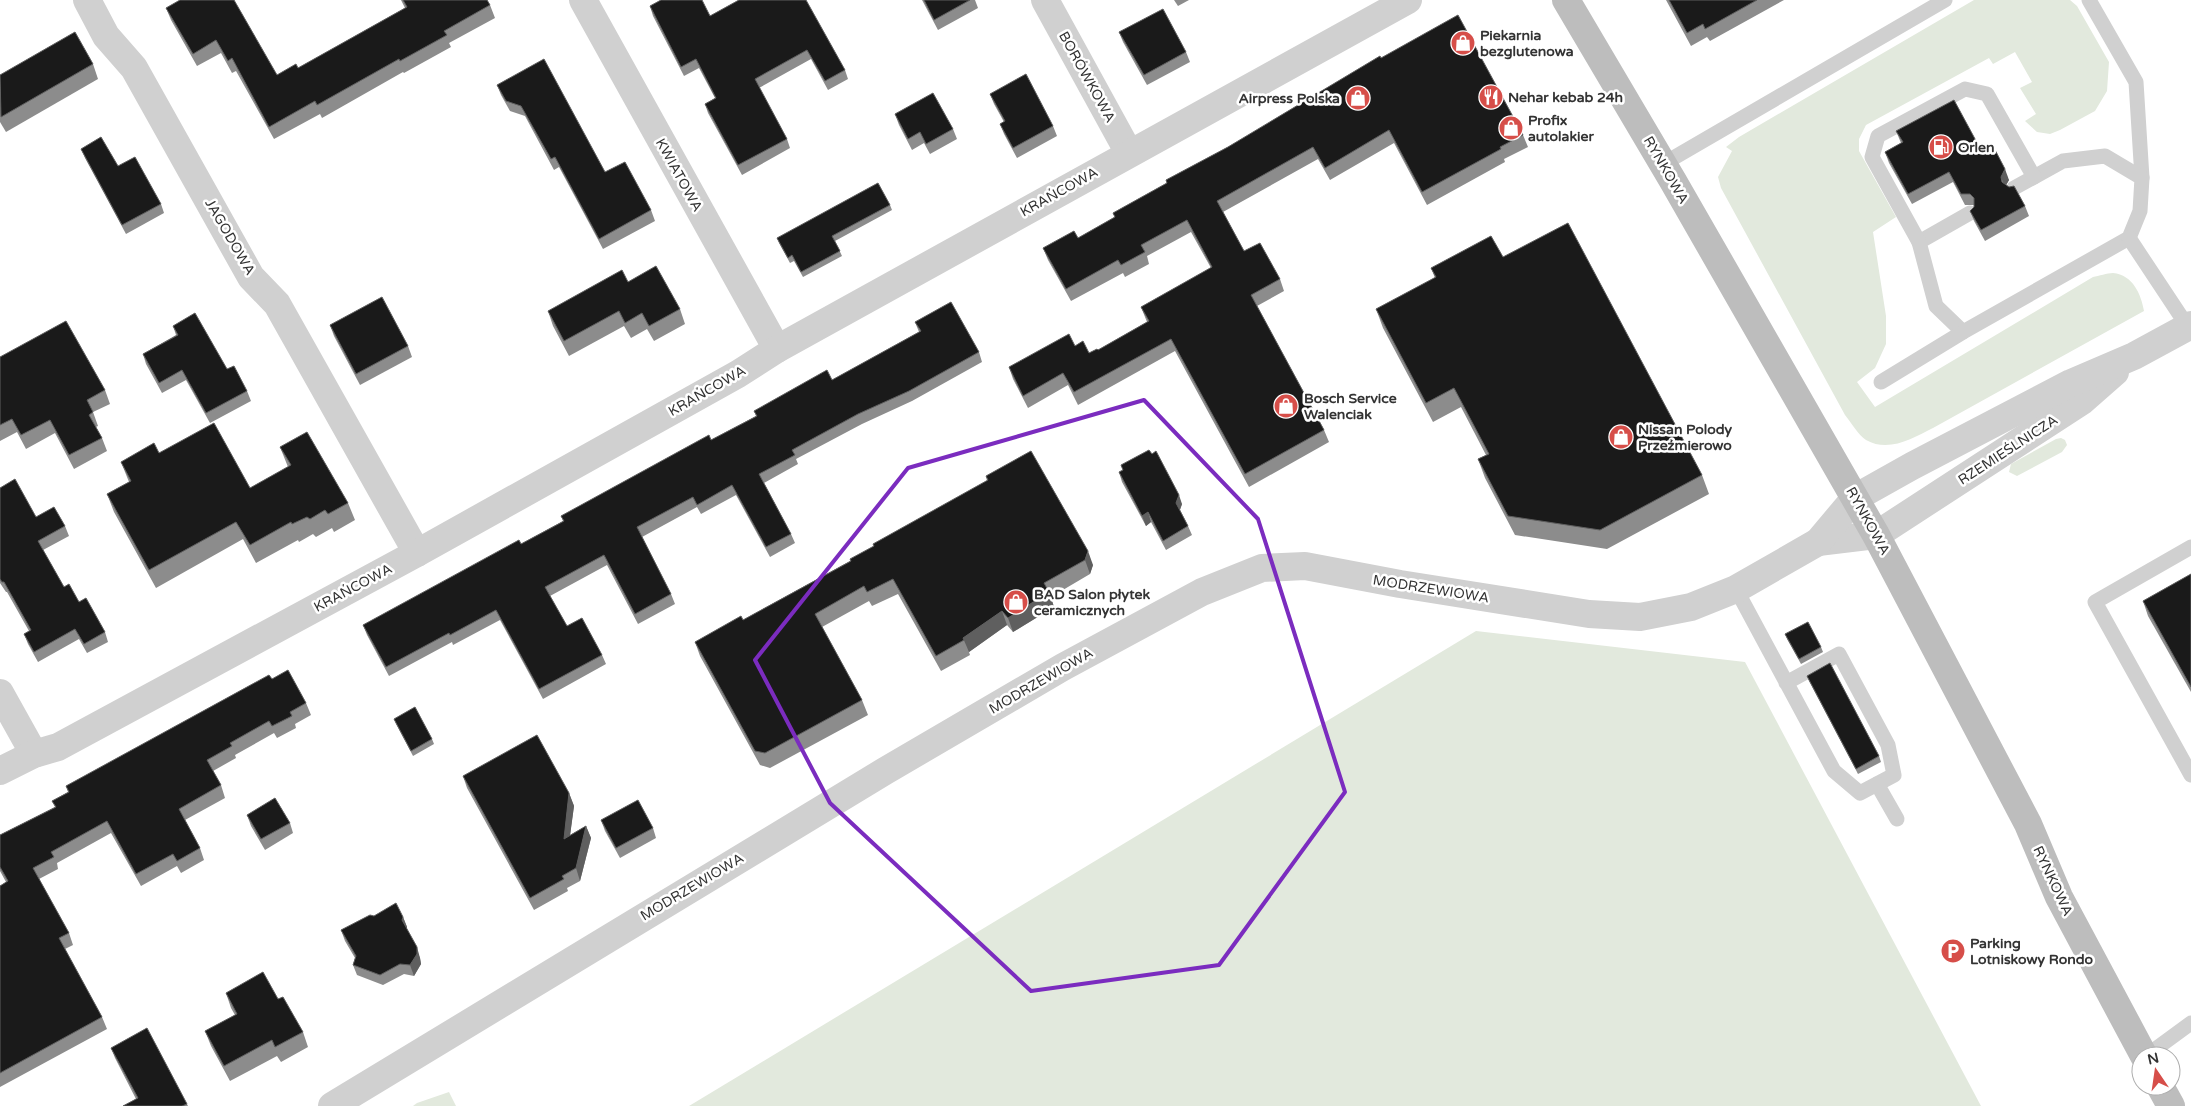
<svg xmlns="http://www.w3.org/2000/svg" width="2191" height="1106" viewBox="0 0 2191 1106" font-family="'Varela Round',sans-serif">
<rect width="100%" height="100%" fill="#fff"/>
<g fill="#e2e9dd">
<path d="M1974 0H2070L2077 6 2109 62 2107 91 2095 111 2060 130 2050 134 2037 132 2025 121 2036 114 2020 88 2032 82 2015 52 1993 64 1989 58 1866 125 1859 139V151L1896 217 1873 232 1886 316V344L1875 368 1857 382 1875 407 2093 277C2099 276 2107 273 2113 273 2133 275 2141 294 2144 311L1933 428C1913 438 1889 453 1866 440 1858 435 1851 422 1845 415L1721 188 1718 177 1732 151 1726 147 1739 137Z"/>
<path d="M2061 438 2065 440 2067 445 2062 452 2017 476 2009 472 2011 464 2056 439Z"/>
<path d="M1476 631 1745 662 1981 1106H689Z"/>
<path d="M449 1092 456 1106H413L417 1103Z"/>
</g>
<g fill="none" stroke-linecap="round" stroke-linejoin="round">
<g stroke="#d0d0d0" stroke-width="15">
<path d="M2089 0 2136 82 2142 178"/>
<path d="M1663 164 1945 0"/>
<path d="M1970 213 1919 242 1936 306 1963 332 2129 238 2140 211 2142 178 2105 156 2063 161 2014 188"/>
<path d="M2129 238 2188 327"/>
<path d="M1919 242 1872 157 1878 136 1965 89 1987 94 2034 177"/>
<path d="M1881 382 1963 332"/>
<path d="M2191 547 2095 602 2191 775"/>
<path d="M1736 589 1834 771 1860 793 1894 775 1888 745 1839 654 1786 683"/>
<path d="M1877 784 1897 819"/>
<path d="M2146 1056 2191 1023"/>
</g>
<g stroke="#d0d0d0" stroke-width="28">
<path d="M87 0 106 36 134 68 251 277 277 304 417 553"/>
<path d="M583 0 777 349"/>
<path d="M1045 0 1129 153"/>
<path d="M1818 542 1876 535 2082 401 2115 372"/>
<path d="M0 693 34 754"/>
<path d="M0 771 34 754 58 747 417 553 738 374 777 349 1408 0"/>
<path d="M332 1106 885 771 1063 667 1202 592 1262 568 1305 566 1400 584 1589 614 1640 617 1691 607 1736 589 1818 542 1855 498 1912 466 2071 383 2134 356 2191 325"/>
</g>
<g stroke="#bdbdbd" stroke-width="28">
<path d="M1566 0 1673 181 1876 535 2028 824 2059 897 2144 1056"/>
<path d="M2160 1086 2171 1106"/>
</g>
</g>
<g fill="#8c8c8c">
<path d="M401 0H487L490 5 495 18 449 43 451 47 404 73 403 72 322 118 320 114 274 139 236 71 232 73 221 53 197 66 171 20 166 8 277 75 298 68 405 8Z"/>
<path d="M739 0 845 70 848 79 828 90 811 59 759 88 787 139 790 148 742 175 708 113 705 104 715 98 699 68 684 76 653 16 650 6 710 16Z"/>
<path d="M922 0H975L978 8 938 30Z"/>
<path d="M1174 0H1189L1178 6Z"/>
<path d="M1666 0H1784L1710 41 1707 37 1691 46Z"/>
<path d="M1119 32 1186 52 1190 62 1147 85 1123 42Z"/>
<path d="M1381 58 1523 135 1528 147 1504 159 1505 162 1427 205 1394 143 1330 180 1318 159 1223 212 1244 251 1280 279 1284 291 1257 306 1324 430 1329 442 1249 487 1175 351 1078 405 1068 385 1028 408 1013 379 1009 367 1075 346 1089 353 1098 350 1147 322 1141 307 1211 268 1191 232 1147 256 1149 264 1125 277 1123 273 1071 301 1048 260 1043 248 1078 238 1115 217 1113 213 1167 183 1166 180 1228 147Z"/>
<path d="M93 64 98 79 6 132 0 122V75Z"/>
<path d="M497 85 651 210 655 221 603 249 559 167 554 170 525 116 510 111 501 95Z"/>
<path d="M990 94 1053 126 1057 136 1017 158 1004 134 1000 124 1004 122 994 104Z"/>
<path d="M895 114 953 129 957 139 930 154 924 143 912 150 899 125Z"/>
<path d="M1896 131 1981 150 2009 180 2006 185 2025 206 2029 216 1985 241 1974 221 1970 211 1974 207V205H1965L1953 182 1912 204 1889 163 1885 152 1901 143Z"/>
<path d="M81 149 118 166 161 204 164 213 126 234 85 158Z"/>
<path d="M890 205 892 210 835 241 842 256 803 277 794 261 790 263 779 243 777 238Z"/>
<path d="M1503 257 1702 475 1709 494 1607 549 1515 535 1485 478 1478 459 1486 455 1461 407 1433 422 1383 328 1376 309 1435 278 1431 268Z"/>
<path d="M628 282 680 309 685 324 654 341 647 329 631 338 624 326 569 356 553 326 548 311Z"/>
<path d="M915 322 979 352 982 362 912 401 862 424 796 459 798 464 764 483 791 534 795 543 770 557 736 495 701 514 697 507 642 537 671 594 675 604 638 624 607 565 550 596 567 626 602 655 606 664 543 699 500 620 453 645 452 642 389 676 367 635 363 625 521 544 563 521 561 516 711 440 756 416 754 411 832 380 919 332Z"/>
<path d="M330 325 408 346 412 357 360 385 334 336Z"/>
<path d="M173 326 227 369 247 391 251 401 210 423 186 380 162 393 146 364 143 354 176 335Z"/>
<path d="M0 357 105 390 110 404 93 412 98 426 96 427 102 438 107 451 74 469 55 433 26 449 17 432 0 441Z"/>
<path d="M280 447 348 503 355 520 334 532 332 528 316 537 313 534 299 542 298 540 256 563 243 539 156 588 114 512 107 494 129 482 121 462 159 453 250 488 288 467Z"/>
<path d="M1119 472 1182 504 1180 510 1188 526 1192 535 1166 550 1151 522 1146 526 1122 482Z"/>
<path d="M986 476 1093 565 1090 574 1051 597 1054 607 1013 632 1007 625 969 652 970 655 941 671 898 594 872 606 869 601 822 627 862 700 868 715 770 768 760 765 700 656 695 642 743 620 850 561 987 481Z"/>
<path d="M0 488 36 517 65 526 69 536 43 550 64 587 79 602 105 632 108 642 87 653 79 639 38 662 28 644 24 634 29 631 7 592H6L0 583Z"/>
<path d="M2191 574V692L2148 616 2143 601Z"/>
<path d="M1785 634 1821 647 1823 652 1801 664 1787 639Z"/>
<path d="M1807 676 1879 756 1881 762 1858 774 1809 681Z"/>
<path d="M272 679 306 703 311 715 295 724 296 728 277 738 274 733 235 755 236 758 213 771 221 785 225 798 185 820 200 848 204 860 181 873 177 866 141 886 111 833 57 863 58 869 39 879 69 933 73 945 65 949 102 1017 107 1029 0 1087V886L6 882 0 871V835L55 807 52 801 68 792 66 786Z"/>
<path d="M394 719 432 739 434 744 413 756 396 724Z"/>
<path d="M463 776 569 793 574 806 570 835 586 826 591 838 580 881 567 888 568 891 534 910 467 788Z"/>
<path d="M247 815 290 823 293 833 265 850 251 826Z"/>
<path d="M601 820 653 828 656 838 620 858 605 831Z"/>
<path d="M374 916 403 917 407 927V929L420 958 421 964 414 976 404 974 383 985 357 975 353 965 355 958 345 941 341 930Z"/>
<path d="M226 993 278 999 303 1032 308 1047 281 1062 277 1056 230 1081 211 1046 205 1031 235 1015 231 1008Z"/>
<path d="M111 1048 187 1104 188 1106H123L136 1099 115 1058Z"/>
</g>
<g fill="#5f5f5f">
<path d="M2005 169 2009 180 2005 187 2001 177Z"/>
<path d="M1179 495 1182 504 1179 512 1176 503Z"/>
<path d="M1148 512 1151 522 1146 526 1142 516Z"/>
<path d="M1088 551 1093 565 1090 574 1085 560Z"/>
<path d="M1049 592 1054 607 1013 632 1008 618Z"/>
<path d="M1002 611 1007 625 969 652 963 638Z"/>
<path d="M569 793 574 806 568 851 564 839Z"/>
<path d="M586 826 591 838 580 881 576 868Z"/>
<path d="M403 917 407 927 406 931 402 920Z"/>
<path d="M417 947 420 958 421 964 414 976 410 965Z"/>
</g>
<g fill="#1a1a1a" stroke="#5f5f5f">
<path d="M180 0H234L277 75 296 64 298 68 407 7 403 0H487L490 5 444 31 447 35 400 61 399 59 317 105 315 101 269 127 232 58 228 61 216 40 193 54 166 8Z"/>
<path d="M661 0H702L710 16 739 0H806L845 70 825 81 807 50 755 79 787 139 738 165 705 104 716 98 696 59 681 67 650 6Z"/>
<path d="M924 0H970L934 20Z"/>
<path d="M1669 0H1757L1705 29 1703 24 1687 33Z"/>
<path d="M1163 9 1186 52 1144 75 1119 32Z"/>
<path d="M1458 15 1523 135 1500 147 1501 149 1422 192 1389 130 1325 168 1313 147 1217 201 1244 251 1260 243 1280 279 1251 295 1324 430 1245 474 1171 339 1074 392 1063 373 1023 396 1009 367 1069 334 1075 346 1083 341 1089 353 1097 349 1098 350 1149 321 1141 307 1212 267 1187 220 1141 245 1145 252 1121 265 1118 260 1066 289 1043 248 1074 231 1078 238 1115 217 1113 213 1167 183 1166 180 1228 147 1380 56 1381 58Z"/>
<path d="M75 32 93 64 1 117 0 75Z"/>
<path d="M544 59 605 172 625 162 651 210 599 239 555 157 551 159 521 106 506 101 497 85Z"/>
<path d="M1026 74 1053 126 1013 148 1000 124 1005 121 990 94Z"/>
<path d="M933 93 953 129 926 144 920 132 908 139 895 114Z"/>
<path d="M1954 100 1981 150 1992 144 2005 169 2001 177 2002 182 2009 187 2014 186 2025 206 1981 230 1970 211 1974 207V198L1970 194H1961L1949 172 1908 194 1885 152 1903 142 1896 131Z"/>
<path d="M101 137 118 166 135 157 161 204 122 225 81 149Z"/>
<path d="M878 183 890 205 832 236 840 251 801 272 792 255 788 258 777 238Z"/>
<path d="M1568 223 1702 475 1600 530 1508 516 1478 459 1489 454 1454 388 1426 403 1376 309 1436 277 1431 268 1491 236 1503 257Z"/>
<path d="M656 266 680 309 649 326 642 313 625 323 619 311 564 341 548 311 622 270 628 282Z"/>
<path d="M382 297 408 346 356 374 330 325Z"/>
<path d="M951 302 979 352 909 391 858 414 792 450 795 455 759 474 791 534 766 547 732 485 697 505 693 497 637 527 671 594 635 614 604 555 545 587 567 626 582 618 602 655 539 689 496 610 450 635 449 633 386 667 363 625 519 540 521 544 564 521 561 516 709 435 711 440 757 416 754 411 827 370 832 380 921 331 915 322Z"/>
<path d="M195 313 227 369 234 366 247 391 206 413 182 370 159 383 143 354 178 335 173 326Z"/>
<path d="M66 321 105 390 87 400 93 412 89 415 102 438 69 455 50 420 21 435 12 419 0 425V357Z"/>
<path d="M214 423 250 488 291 465 280 447 307 432 348 503 328 514 325 510 310 519 307 517 292 524 291 522 250 545 236 522 149 570 107 494 131 481 121 462 154 443 159 453Z"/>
<path d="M1149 450 1152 454 1156 451 1179 495 1176 503 1188 526 1163 541 1148 512 1142 516 1119 472 1123 470 1121 465Z"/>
<path d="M1031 451 1088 551 1085 560 1044 583 1049 592 1008 618 1002 611 963 638 964 640 936 656 893 579 867 592 864 586 815 614 862 700 765 753 755 751 695 642 741 616 743 620 851 561 850 559 874 546 873 544 988 480 986 476Z"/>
<path d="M15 479 36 517 54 507 65 526 38 541 64 587 69 584 79 602 86 598 105 632 84 644 75 629 34 652 24 634 31 630 4 582H2L0 579V488Z"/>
<path d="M2191 574V687L2143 601Z"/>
<path d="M1808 622 1821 647 1799 659 1785 634Z"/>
<path d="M1830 663 1879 756 1856 769 1807 676Z"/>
<path d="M288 670 306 703 290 712 292 716 272 726 269 721 230 743 232 746 207 760 221 785 179 809 200 848 177 861 173 854 136 874 107 821 51 852 54 857 33 868 69 933 59 938 102 1017 0 1073V886L8 881 0 867V835L56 807 52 801 69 792 66 786 269 675 272 679Z"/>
<path d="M415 707 432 739 411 751 394 719Z"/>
<path d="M537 735 569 793 564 839 586 826 576 868 562 876 564 879 530 898 463 776Z"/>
<path d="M275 798 290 823 261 839 247 815Z"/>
<path d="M638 800 653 828 616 848 601 820Z"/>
<path d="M396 903 403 917 402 920 417 947V954L410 965 400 964 380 975 353 965 356 956 341 930 370 915 374 916Z"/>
<path d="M263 972 278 999 283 997 303 1032 275 1047 272 1040 224 1066 205 1031 237 1014 226 993Z"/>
<path d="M147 1028 187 1104 182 1106H123L138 1098 111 1048Z"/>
</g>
<path fill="none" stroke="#7b2cbf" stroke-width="4" stroke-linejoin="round" d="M1144 400 1258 519 1345 792 1219 965 1031 991 830 803 755 660 908 468Z"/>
<defs>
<symbol id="shop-disc" viewBox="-11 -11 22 22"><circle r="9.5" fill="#d64e49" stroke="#fff"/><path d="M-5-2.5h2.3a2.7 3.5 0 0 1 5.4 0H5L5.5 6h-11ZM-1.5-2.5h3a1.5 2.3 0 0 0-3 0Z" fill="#fff"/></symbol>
<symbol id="restaurant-disc" viewBox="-11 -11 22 22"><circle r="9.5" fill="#d64e49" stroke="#fff"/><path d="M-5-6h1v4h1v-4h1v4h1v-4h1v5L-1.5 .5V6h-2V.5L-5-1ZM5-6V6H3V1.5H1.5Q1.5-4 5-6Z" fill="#fff"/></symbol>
<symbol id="fuel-disc" viewBox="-11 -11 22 22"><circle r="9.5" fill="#d64e49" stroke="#fff"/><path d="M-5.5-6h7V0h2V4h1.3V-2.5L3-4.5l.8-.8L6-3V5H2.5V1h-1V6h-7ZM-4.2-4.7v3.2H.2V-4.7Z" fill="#fff"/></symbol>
<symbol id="parking-disc" viewBox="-11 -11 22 22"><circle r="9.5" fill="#d64e49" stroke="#fff"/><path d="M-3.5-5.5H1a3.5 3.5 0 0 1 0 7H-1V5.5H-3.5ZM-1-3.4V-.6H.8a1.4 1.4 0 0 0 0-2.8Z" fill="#fff"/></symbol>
</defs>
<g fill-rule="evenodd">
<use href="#shop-disc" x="1449" y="29" width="28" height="28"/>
<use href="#restaurant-disc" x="1477" y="83" width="28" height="28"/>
<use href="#shop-disc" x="1344" y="84" width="28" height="28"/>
<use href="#shop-disc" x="1497" y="114" width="28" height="28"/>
<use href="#fuel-disc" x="1927" y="133" width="28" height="28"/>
<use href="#shop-disc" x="1272" y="392" width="28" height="28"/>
<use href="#shop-disc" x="1607" y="423" width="28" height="28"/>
<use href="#shop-disc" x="1002" y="588" width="28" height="28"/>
<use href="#parking-disc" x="1939" y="937" width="28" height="28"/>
</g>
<g text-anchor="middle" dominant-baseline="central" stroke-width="5" stroke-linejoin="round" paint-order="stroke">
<g font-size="14" font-weight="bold" fill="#333" stroke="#fff" text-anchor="start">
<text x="1480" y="35">Piekarnia<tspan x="1480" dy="16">bezglutenowa</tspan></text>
<text x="1508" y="97">Nehar kebab 24h</text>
<text x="1340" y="98" text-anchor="end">Airpress Polska</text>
<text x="1528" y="120">Profix<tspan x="1528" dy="16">autolakier</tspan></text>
<text x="1958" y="147">Orlen</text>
<text x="1304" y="398">Bosch Service<tspan x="1304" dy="16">Walenciak</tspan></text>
<text x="1638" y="429">Nissan Polody<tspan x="1638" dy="16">Przeźmierowo</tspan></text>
<text x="1034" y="594">BAD Salon płytek<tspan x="1034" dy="16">ceramicznych</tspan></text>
<text x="1970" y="943">Parking<tspan x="1970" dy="16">Lotniskowy Rondo</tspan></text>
</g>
<g font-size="14" fill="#333" stroke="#fff">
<text transform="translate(1087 77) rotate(61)">BORÓWKOWA</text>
<text transform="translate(1666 170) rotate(60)">RYNKOWA</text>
<text transform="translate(679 175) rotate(61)">KWIATOWA</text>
<text transform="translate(1059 192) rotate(-29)">KRAŃCOWA</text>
<text transform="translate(230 237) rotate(60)">JAGODOWA</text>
<text transform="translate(707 391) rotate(-30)">KRAŃCOWA</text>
<text transform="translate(2008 450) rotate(-33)">RZEMIEŚLNICZA</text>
<text transform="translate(1868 521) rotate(61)">RYNKOWA</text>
<text transform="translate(353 588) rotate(-28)">KRAŃCOWA</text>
<text transform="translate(1431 589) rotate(9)">MODRZEWIOWA</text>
<text transform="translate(1041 681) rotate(-30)">MODRZEWIOWA</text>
<text transform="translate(2053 881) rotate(65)">RYNKOWA</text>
<text transform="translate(692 887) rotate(-31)">MODRZEWIOWA</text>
</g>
</g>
<g transform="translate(2156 1071) rotate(347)"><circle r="24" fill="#ffffff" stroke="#adadad"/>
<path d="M0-4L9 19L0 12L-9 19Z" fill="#d64e49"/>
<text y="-8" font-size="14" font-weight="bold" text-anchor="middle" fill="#333333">N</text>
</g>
</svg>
